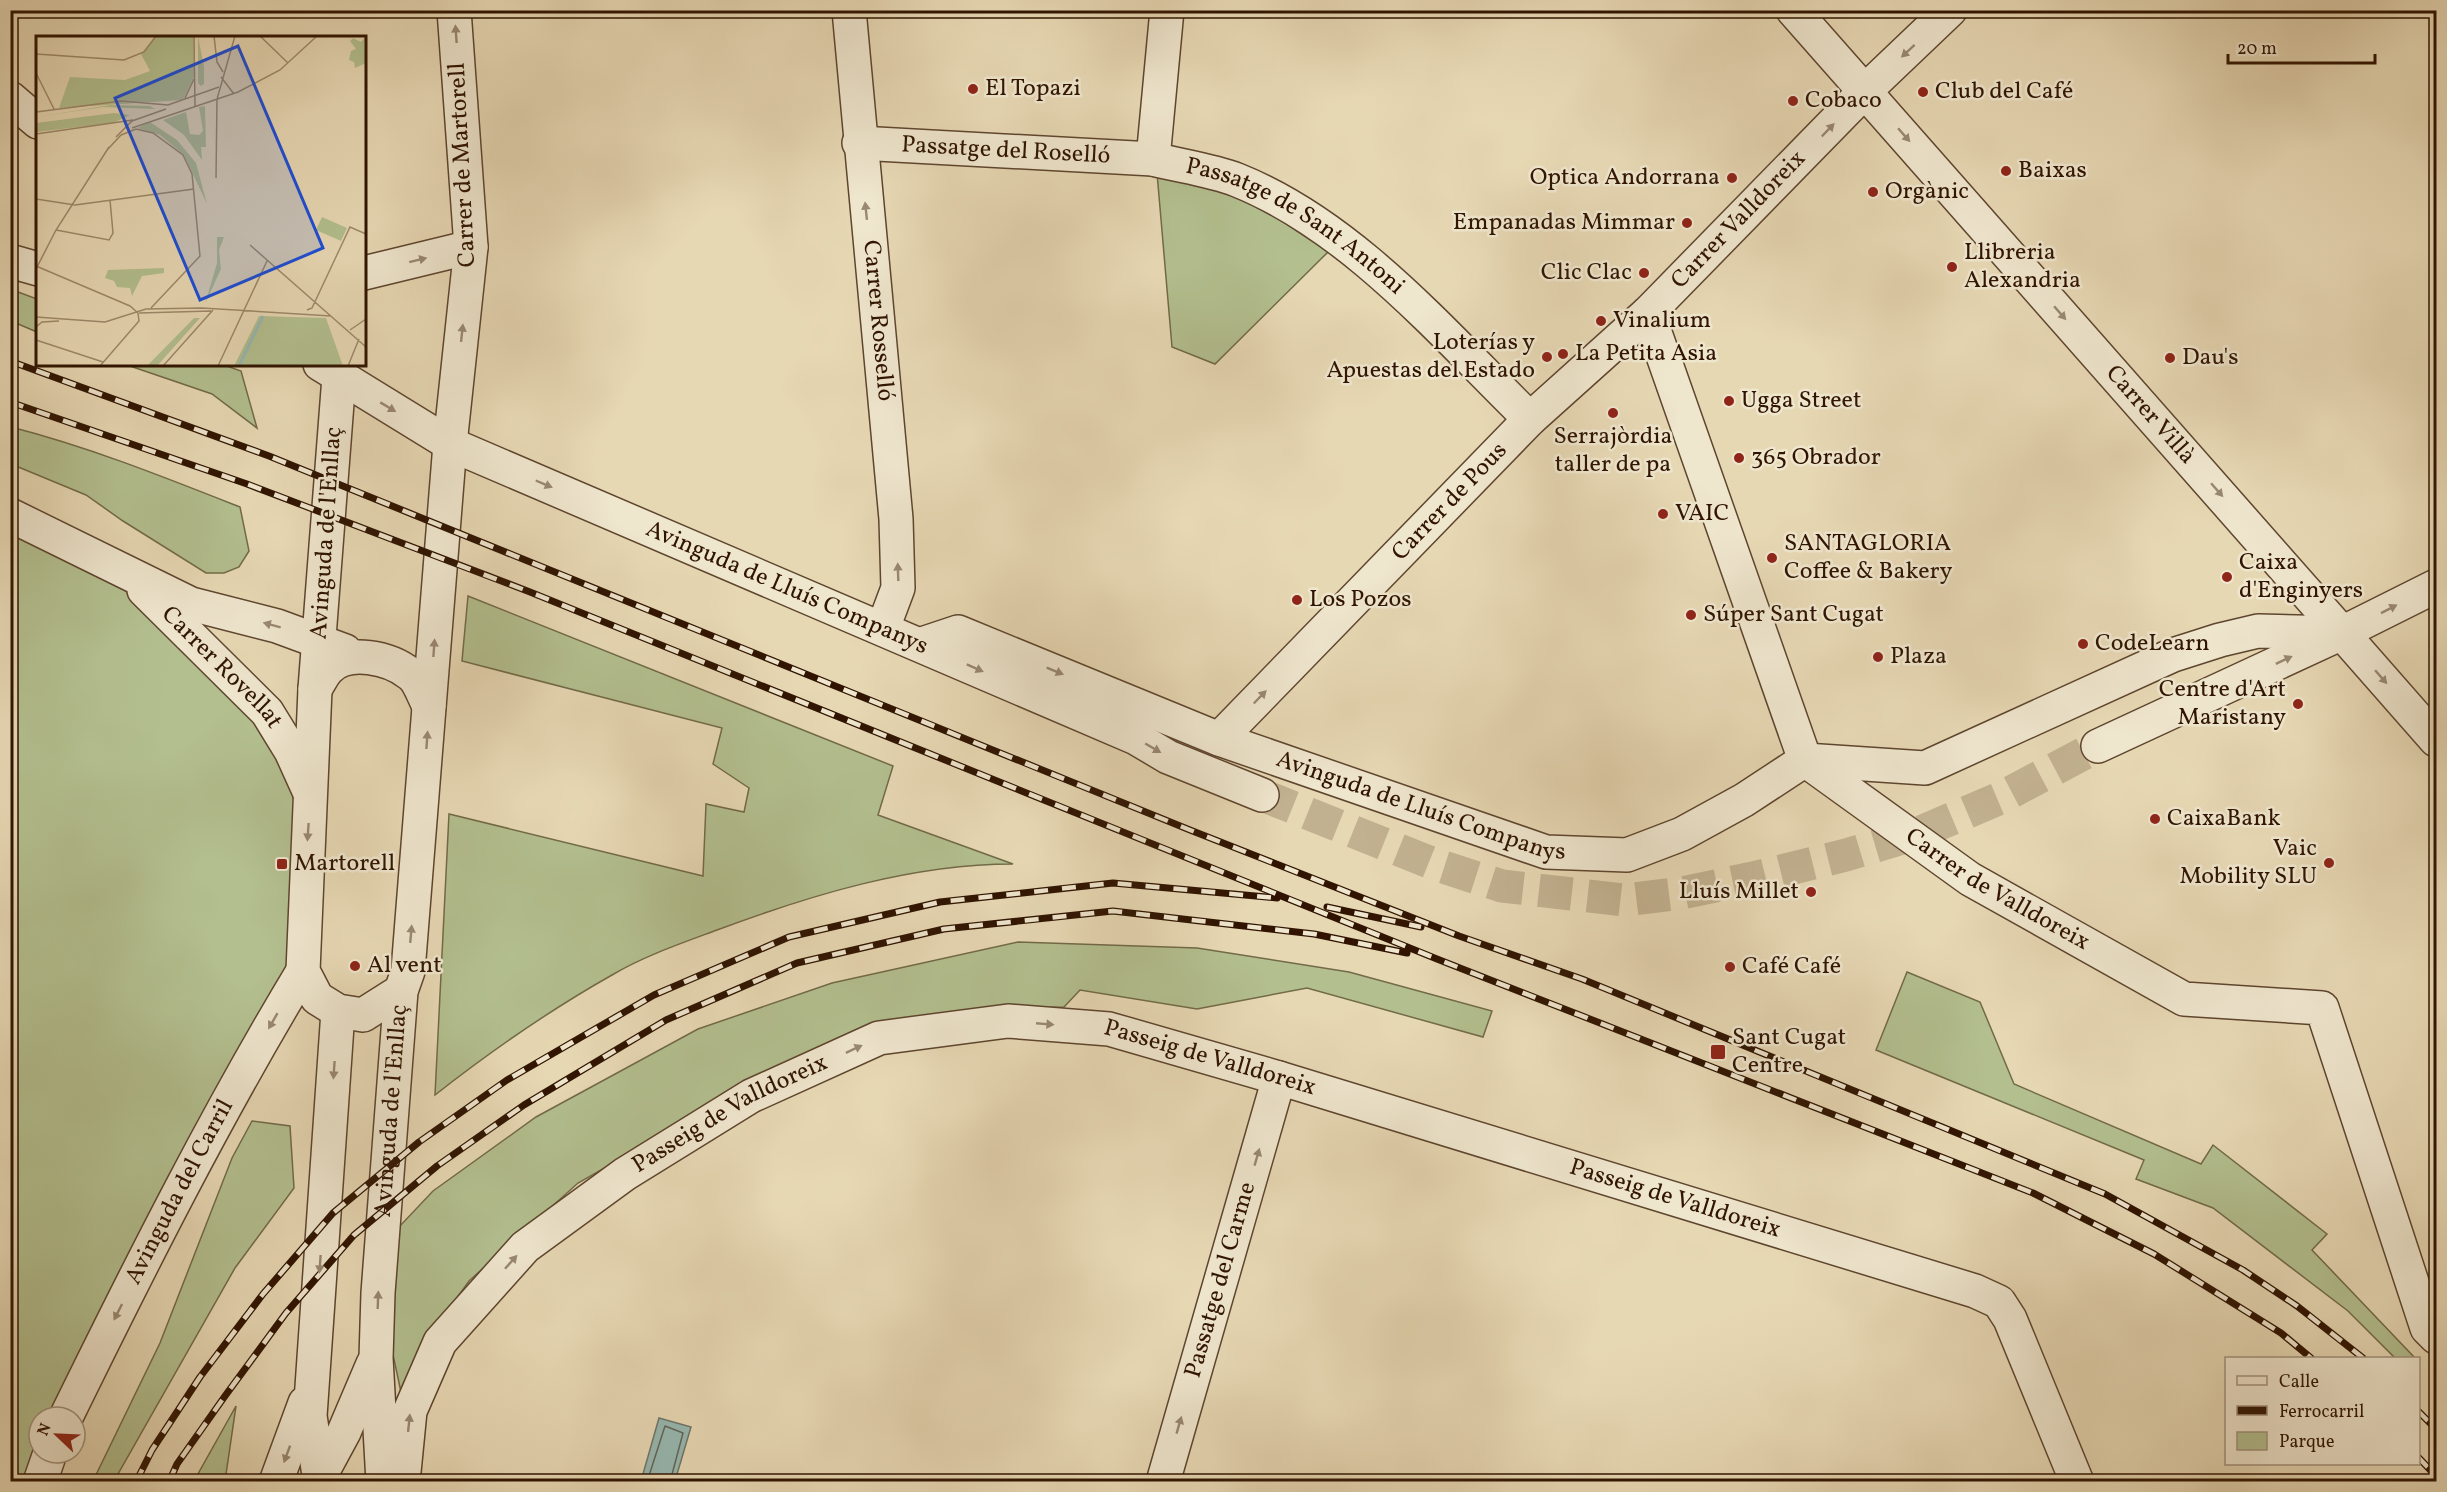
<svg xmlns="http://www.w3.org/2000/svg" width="2447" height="1492" viewBox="0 0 2447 1492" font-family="Vollkorn,serif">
<rect width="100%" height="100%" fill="#e7d8b4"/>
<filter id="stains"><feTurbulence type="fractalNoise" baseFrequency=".00333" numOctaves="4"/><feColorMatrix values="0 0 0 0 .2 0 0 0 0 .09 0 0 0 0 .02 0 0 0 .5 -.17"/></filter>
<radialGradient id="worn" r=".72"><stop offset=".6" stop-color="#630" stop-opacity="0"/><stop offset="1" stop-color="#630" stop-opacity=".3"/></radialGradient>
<g fill="#b3bf8f" stroke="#726a48" stroke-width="1.5">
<path d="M1157 173 1229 192 1280 220 1328 252 1215 364 1172 347Z"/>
<path d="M10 289 37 299V332L11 321Z"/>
<path d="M224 365 241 371 257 428 212 394 127 365Z"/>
<path d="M11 427C89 447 164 477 240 507L249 551 239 567 224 573H206L123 521 86 495 11 464Z"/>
<path d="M11 515 135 581 313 791 294 954 66 1417H39L40 1481H11Z"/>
<path d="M468 596 893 766 878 815 1013 864C912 864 811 895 717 930 682 943 644 956 612 975 550 1010 491 1051 435 1095L449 814 703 876 706 804 744 812 749 788 713 764 722 728 462 661Z"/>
<path d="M1018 942 1197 948 1349 972 1492 1011 1483 1037 1307 988 1197 1009 1080 990 1064 1007 1020 1008 762 1078 578 1183 469 1281 421 1348 402 1397 385 1317 398 1228 433 1191 536 1117 698 1029 832 983Z"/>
<path d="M1907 972 1980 1002 2014 1084 2201 1164 2213 1145 2327 1234 2312 1250 2415 1358H2395L2348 1311 2213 1208 2136 1179 2144 1160 1876 1050Z"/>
<path d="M252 1121 290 1126 294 1188 235 1268 114 1481H93L160 1343 232 1158Z"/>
<path d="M236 1406 225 1481H194Z"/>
</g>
<path fill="#97b9b2" stroke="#6e776b" stroke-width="1.5" d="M659 1418 691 1427 675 1481H641Z"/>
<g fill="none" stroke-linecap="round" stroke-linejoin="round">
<path stroke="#64665a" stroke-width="1.5" d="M647 1482 665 1426 683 1433 670 1482"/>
<path stroke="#c2b190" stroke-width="33" stroke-dasharray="33 16" stroke-linecap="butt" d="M1262 795 1434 864 1502 886 1624 900 1682 893 1753 878 1846 855 1916 834 1998 799 2098 746"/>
<defs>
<g id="pedestrian">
<path id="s1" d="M849 10 896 519 898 588 883 628"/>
<path id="s2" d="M1167 10 1153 159C1180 166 1211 170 1237 180 1352 226 1443 334 1530 419"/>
<path id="s3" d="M1793 10 2342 633"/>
<path id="s4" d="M1950 10 1865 91 1648 313 1530 419 1219 739 1546 852 1627 855 1682 834 1744 800 1805 760 1925 768 2173 655 2220 640 2258 631 2342 633"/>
<path id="s5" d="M859 143 1153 159"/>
<path id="s6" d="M1648 313 1805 760 1970 879 2184 999 2322 1008 2427 1328 2436 1337"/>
</g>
<g id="minor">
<path d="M10 261 38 269"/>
<path d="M364 273 471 247"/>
<path d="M450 444 471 247 454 10"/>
<path d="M10 515 191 604 277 626 345 651"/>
<path id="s7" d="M144 590 267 712 291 751 310 793"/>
<path d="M2342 633 2436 740"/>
<path d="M922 644 958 632 1219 739"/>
<path id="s8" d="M66 1417C140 1266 216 1115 303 971"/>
<path d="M40 1482 50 1453"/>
<path id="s9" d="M403 1482 410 1411 440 1342 525 1247 625 1174 751 1096 879 1038 1008 1021 1109 1029 1279 1078 1975 1291 1999 1302 2010 1319 2077 1482"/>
<path id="s10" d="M1163 1482 1279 1078"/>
</g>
<g id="tertiary">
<path d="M10 98 38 122"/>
<path id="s11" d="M320 364 450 444 1136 738 1168 757 1262 795"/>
<path d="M339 377 315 689 303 971 317 998 338 1011 363 1015 401 991"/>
<path d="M315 689C319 683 323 674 328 669 348 648 390 658 410 674 419 680 424 697 429 706"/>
<path d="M2098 746 2342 633 2436 586"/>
<path d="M276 1482 305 1403"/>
<path d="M317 1482 344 1432 373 1364"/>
<path d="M320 1482 310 1416 338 1011"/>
<path id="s12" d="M383 1482 376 1358 378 1293 401 991 408 971 450 444"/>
</g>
</defs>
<use href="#pedestrian" stroke="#5e452e" stroke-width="36"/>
<use href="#minor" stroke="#5e452e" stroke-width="36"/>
<use href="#tertiary" stroke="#5e452e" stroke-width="36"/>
<use href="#pedestrian" stroke="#efe6ce" stroke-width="33"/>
<use href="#minor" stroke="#efe6ce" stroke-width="33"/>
<use href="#tertiary" stroke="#efe6ce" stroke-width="33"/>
<defs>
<g id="rail">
<path d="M10 361 269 456 1190 830 1459 936 1582 979 2105 1194 2243 1270 2297 1306 2363 1358"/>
<path d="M10 402 247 484 530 592 1437 959 2033 1193 2154 1254 2281 1333 2311 1358"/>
<path d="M1327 907 1421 927"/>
<path d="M2418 1411 2436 1429"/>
<path d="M2418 1457 2436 1476"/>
<path d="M136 1482 152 1450 200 1377 263 1294 333 1213 419 1142 507 1080 654 995 789 937 940 902 1113 883 1277 898"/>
<path d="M169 1482 177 1464 225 1396 286 1313 354 1235 437 1166 524 1105 666 1020 797 963 944 929 1113 911 1314 934 1407 953"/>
</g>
</defs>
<use href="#rail" stroke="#301401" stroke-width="7"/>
<use href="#rail" stroke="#efe6ce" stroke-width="4.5" stroke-dasharray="14" stroke-linecap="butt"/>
</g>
<defs><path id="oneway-solid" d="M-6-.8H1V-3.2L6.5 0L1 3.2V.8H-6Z" transform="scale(1.5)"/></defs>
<g fill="#998872">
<use href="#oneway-solid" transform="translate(456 34) rotate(-94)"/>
<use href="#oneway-solid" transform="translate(1908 51) rotate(137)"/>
<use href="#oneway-solid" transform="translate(1828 130) rotate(-46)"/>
<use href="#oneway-solid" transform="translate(1904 135) rotate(49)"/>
<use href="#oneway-solid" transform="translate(866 211) rotate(-96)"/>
<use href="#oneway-solid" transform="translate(418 260) rotate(-14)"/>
<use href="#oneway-solid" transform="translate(2060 313) rotate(49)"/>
<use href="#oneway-solid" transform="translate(462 333) rotate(-84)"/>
<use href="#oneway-solid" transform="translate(388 407) rotate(31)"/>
<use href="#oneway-solid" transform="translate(544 484) rotate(23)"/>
<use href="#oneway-solid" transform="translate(2217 490) rotate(49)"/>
<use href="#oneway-solid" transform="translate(898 572) rotate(-92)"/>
<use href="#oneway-solid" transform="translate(2389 609) rotate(-27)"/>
<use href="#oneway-solid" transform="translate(272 625) rotate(-165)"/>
<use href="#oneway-solid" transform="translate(434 648) rotate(-86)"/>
<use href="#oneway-solid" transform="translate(2284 660) rotate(-25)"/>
<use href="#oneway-solid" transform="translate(975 668) rotate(24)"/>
<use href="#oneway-solid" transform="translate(1055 671) rotate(22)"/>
<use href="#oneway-solid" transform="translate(2381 677) rotate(49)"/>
<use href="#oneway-solid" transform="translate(1260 697) rotate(-46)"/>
<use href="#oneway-solid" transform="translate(427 740) rotate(-86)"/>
<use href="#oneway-solid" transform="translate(1153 748) rotate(30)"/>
<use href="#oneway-solid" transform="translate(308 832) rotate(94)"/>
<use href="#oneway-solid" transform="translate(411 934) rotate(-85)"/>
<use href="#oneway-solid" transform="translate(273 1021) rotate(120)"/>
<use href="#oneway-solid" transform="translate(1045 1024) rotate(5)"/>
<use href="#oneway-solid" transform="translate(854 1049) rotate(-25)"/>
<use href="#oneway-solid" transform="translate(334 1070) rotate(94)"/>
<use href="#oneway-solid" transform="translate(1257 1157) rotate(-74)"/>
<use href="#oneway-solid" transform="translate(511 1262) rotate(-48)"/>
<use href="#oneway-solid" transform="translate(320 1264) rotate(94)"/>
<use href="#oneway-solid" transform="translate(378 1300) rotate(-88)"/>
<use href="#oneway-solid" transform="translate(118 1312) rotate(117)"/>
<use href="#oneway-solid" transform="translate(409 1423) rotate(-84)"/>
<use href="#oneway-solid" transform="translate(1179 1425) rotate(-74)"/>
<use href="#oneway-solid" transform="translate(287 1454) rotate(110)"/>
</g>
<g fill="#8f2418" stroke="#efe6ce" stroke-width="2">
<circle cx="973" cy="89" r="6"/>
<circle cx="1923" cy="92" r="6"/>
<circle cx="1793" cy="101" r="6"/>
<circle cx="2006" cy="171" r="6"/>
<circle cx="1732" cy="178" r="6"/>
<circle cx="1873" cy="192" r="6"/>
<circle cx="1687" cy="223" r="6"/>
<circle cx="1952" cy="267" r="6"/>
<circle cx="1644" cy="273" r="6"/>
<circle cx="1601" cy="321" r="6"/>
<circle cx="1563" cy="354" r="6"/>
<circle cx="1547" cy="357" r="6"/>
<circle cx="2170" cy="358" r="6"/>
<circle cx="1729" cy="401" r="6"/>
<circle cx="1613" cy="413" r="6"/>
<circle cx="1739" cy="458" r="6"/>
<circle cx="1663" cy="514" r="6"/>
<circle cx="1772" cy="558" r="6"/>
<circle cx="2227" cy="577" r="6"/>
<circle cx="1297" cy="600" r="6"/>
<circle cx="1691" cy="615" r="6"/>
<circle cx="2083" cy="644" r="6"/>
<circle cx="1878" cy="657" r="6"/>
<circle cx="2298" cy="704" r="6"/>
<circle cx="2155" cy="819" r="6"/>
<circle cx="2329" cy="863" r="6"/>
<rect x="276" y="858" width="12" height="12" rx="3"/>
<circle cx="1811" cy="892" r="6"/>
<circle cx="355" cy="966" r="6"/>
<circle cx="1730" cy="967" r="6"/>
<rect x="1710" y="1044" width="16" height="16" rx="3"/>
</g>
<g text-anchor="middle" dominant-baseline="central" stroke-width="5" stroke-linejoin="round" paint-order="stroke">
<g font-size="24" fill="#301401" stroke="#efe6ce" text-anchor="start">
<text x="985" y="89">El Topazi</text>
<text x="1935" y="92">Club del Café</text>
<text x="1805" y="101">Cobaco</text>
<text x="2018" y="171">Baixas</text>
<text x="1720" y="178" text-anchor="end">Optica Andorrana</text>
<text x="1885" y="192">Orgànic</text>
<text x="1675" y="223" text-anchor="end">Empanadas Mimmar</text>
<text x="1964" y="253">Llibreria<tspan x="1964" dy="28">Alexandria</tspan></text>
<text x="1632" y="273" text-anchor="end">Clic Clac</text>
<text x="1613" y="321">Vinalium</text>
<text x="1535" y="343" text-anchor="end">Loterías y<tspan x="1535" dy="28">Apuestas del Estado</tspan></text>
<text x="1575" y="354">La Petita Asia</text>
<text x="2182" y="358">Dau's</text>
<text x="1741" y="401">Ugga Street</text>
<text x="1613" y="437" text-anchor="middle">Serrajòrdia<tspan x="1613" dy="28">taller de pa</tspan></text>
<text x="1751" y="458">365 Obrador</text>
<text x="1675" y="514">VAIC</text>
<text x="1784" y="544">SANTAGLORIA<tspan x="1784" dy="28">Coffee &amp; Bakery</tspan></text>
<text x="2239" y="563">Caixa<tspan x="2239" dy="28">d'Enginyers</tspan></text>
<text x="1309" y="600">Los Pozos</text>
<text x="1703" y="615">Súper Sant Cugat</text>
<text x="2095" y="644">CodeLearn</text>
<text x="1890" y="657">Plaza</text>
<text x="2286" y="690" text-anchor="end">Centre d'Art<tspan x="2286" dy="28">Maristany</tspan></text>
<text x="2167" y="819">CaixaBank</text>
<text x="2317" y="849" text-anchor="end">Vaic<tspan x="2317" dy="28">Mobility SLU</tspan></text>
<text x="294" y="864">Martorell</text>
<text x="1799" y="892" text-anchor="end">Lluís Millet</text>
<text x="367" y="966">Al vent</text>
<text x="1742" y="967">Café Café</text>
<text x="1732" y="1038">Sant Cugat<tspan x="1732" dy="28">Centre</tspan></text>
</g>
<g font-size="24" fill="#301401" stroke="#efe6ce">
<text stroke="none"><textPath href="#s5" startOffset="147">Passatge del Roselló</textPath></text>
<text transform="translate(463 165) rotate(-93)">Carrer de Martorell</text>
<text transform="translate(1739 220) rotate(-46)">Carrer Valldoreix</text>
<text stroke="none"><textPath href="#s2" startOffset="309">Passatge de Sant Antoni</textPath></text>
<text stroke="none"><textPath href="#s1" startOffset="312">Carrer Rosselló</textPath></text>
<text stroke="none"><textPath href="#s3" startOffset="540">Carrer Villà</textPath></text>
<text transform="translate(1450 502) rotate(-46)">Carrer de Pous</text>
<text transform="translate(327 533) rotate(-86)">Avinguda de l'Enllaç</text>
<text stroke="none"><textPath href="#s11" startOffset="519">Avinguda de Lluís Companys</textPath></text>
<text stroke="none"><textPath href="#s7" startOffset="110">Carrer Rovellat</textPath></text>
<text stroke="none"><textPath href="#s4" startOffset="1246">Avinguda de Lluís Companys</textPath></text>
<text stroke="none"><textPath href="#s6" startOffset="706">Carrer de Valldoreix</textPath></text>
<text stroke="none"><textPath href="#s9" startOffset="1023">Passeig de Valldoreix</textPath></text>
<text stroke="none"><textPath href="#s12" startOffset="372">Avinguda de l'Enllaç</textPath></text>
<text stroke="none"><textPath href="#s9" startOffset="519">Passeig de Valldoreix</textPath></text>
<text stroke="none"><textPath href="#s8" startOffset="252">Avinguda del Carril</textPath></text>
<text stroke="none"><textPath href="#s9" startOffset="1509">Passeig de Valldoreix</textPath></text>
<text stroke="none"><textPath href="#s10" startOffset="210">Passatge del Carme</textPath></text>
</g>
</g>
<g transform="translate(36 36)">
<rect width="330" height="330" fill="#e7d8b4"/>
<path d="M120 0H158L159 39 147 64 23 72 34 41 89 44 114 35 105 18ZM162 0 168 31V48L165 50 162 47ZM330 0V27L319 32 318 26 313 24 315 15 320 13 314 5 317 2 325 6ZM75 69 114 70 119 73 67 71 0 81ZM169 70 170 111H165L166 124 148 99 127 84 150 76 154 98 163 99 167 95 163 71ZM78 77 94 79 77 87 0 96V87ZM114 86 141 104 160 127 171 168 148 119 124 99 101 92ZM286 181 311 192 305 205 280 194ZM181 201H188L183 214 185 233 169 268 181 227ZM128 232V237L106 240 96 260 94 252 81 251 78 245 69 242 72 234ZM223 280 290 282 307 330H198ZM158 282H164L121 330H111Z" fill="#b3bf8f"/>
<path fill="none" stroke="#97b9b2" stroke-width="3" d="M203 330 227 280"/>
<path fill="none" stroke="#9e8a6c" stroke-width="1.5" d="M158 0 159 70M178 0 181 26 187 36M224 0 252 27M0 18 88 24 108 16 120 0M0 37 18 73M185 41 198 58M149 62 158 43M0 76 85 65 132 69 183 51M96 92 202 56 244 34 281 0M0 98 97 84M85 99 100 93 117 97 147 119 156 138 164 220 115 272M80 101 96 85 130 73M72 113 85 99M180 142 181 63 199 0M0 163 39 169 158 153M20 194 73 204 77 197 74 164M214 209 330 311M0 230 94 270 102 277M0 233 20 194 73 111M271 274 276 272 314 191 330 198M103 277 175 275M0 281 69 286 110 273 166 272 295 280M0 291 6 286 23 285M314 294 330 283M0 304 67 326M64 330 103 285 102 277M127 330 177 274M182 330 231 225M312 330 323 303"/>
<path fill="#1d4ed8" fill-opacity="0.15" stroke="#1d4ed8" stroke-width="3" d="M202 10 287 212 164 264 79 62Z"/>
<rect width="330" height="330" fill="none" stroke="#301401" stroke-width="3"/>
</g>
<rect width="2447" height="1492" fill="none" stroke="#e7d8b4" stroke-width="36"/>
<rect x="12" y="12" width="2423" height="1468" fill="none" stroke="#301401" stroke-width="3"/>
<rect x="18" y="18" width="2411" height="1456" fill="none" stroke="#301401" stroke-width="1.5"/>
<rect x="2225" y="1357" width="195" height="108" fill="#efe6ce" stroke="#a3927c" stroke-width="1.5"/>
<rect x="2237" y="1376" width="30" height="9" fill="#efe6ce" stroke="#a3927c" stroke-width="1.5"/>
<text x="2279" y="1387" font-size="18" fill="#301401">Calle</text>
<rect x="2237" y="1406" width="30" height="9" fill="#301401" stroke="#a3927c" stroke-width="1.5"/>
<text x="2279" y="1417" font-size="18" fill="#301401">Ferrocarril</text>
<rect x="2237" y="1432" width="30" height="18" fill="#b3bf8f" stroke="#a3927c" stroke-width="1.5"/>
<text x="2279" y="1447" font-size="18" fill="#301401">Parque</text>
<g transform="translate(57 1435) rotate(293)"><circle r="28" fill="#efe6ce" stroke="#a3927c" stroke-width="1.5"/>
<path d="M0-4.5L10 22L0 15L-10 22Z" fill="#8f2418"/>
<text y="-9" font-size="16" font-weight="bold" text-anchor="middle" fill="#301401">N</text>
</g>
<path d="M2228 54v9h147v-9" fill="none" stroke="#301401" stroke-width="3"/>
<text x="2237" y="54" font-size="18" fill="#301401" stroke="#efe6ce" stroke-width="4.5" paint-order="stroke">20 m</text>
<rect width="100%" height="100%" filter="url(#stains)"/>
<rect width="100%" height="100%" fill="url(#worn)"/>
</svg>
